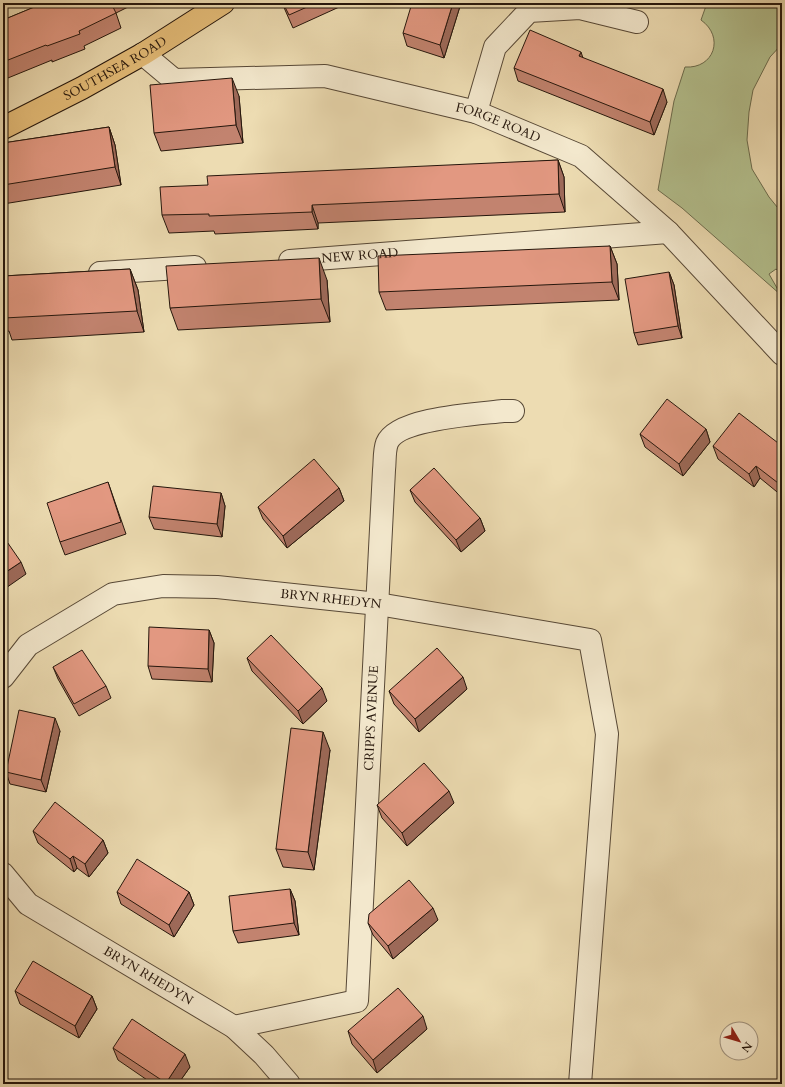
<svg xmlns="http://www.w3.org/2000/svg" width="785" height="1087" viewBox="0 0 785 1087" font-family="Cardo,serif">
<rect width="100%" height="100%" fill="#eddcb2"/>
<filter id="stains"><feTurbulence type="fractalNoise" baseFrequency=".005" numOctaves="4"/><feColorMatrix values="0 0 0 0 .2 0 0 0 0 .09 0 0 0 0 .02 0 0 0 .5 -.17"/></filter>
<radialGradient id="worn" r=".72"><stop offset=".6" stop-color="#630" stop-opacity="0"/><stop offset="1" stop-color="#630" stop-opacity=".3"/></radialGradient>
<path fill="#b4c18f" stroke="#6c6c4e" d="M707 3H782V44L770 57 753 90 749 112 747 140 752 169 769 197 782 213V274L776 269 769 274 781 295 682 208 658 190 674 101 685 67C714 69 725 37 701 20Z"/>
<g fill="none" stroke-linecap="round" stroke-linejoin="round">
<defs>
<g id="minor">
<path id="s1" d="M143 54 174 80 325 76 476 112 581 156 668 232 782 354"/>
<path d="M476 112 495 47 529 11 580 8 637 22"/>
<path id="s2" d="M290 261 668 232"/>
<path d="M100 273 195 267"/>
<path id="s3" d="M3 677 28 645 113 594 163 586 217 587 378 604 590 640 607 734 580 1084"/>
<path id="s4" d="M3 874 28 904 234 1027 264 1055 289 1084"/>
<path id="s5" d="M234 1027 357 1001 384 470C385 462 384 451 387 443 397 418 478 414 503 411H513"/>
</g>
<g id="major">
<path id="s6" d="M3 128 82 88 143 54 223 3"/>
</g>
</defs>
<use href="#minor" stroke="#574836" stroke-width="24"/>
<use href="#major" stroke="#25160c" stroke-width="24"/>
<use href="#minor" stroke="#f3e8cd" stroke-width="22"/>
<use href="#major" stroke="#e6be79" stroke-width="22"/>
</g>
<g fill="#c2836f" stroke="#25160c">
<path d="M44 3H136L116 13 121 28 84 46 85 49 52 62V60L3 80V20Z"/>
<path d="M282 3H348L293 28Z"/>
<path d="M461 3 444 58 407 46 403 33Z"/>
<path d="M583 58 667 102 654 135 518 81 514 68Z"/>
<path d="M239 96 243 143 161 151 154 133Z"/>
<path d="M109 127 115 145 121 185 3 204V143Z"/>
<path d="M558 160 564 177 565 212 318 223V229L215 234 214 231 169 233 162 215 208 185Z"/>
<path d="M610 246 617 264 619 300 386 310 379 292Z"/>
<path d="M130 269 138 290 144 332 12 340 9 331 3 332V276Z"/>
<path d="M669 272 674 285 682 338 638 345 634 333Z"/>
<path d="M327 280 330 322 178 330 170 308Z"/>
<path d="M706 429 710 442 683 476 645 447 640 434Z"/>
<path d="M713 446H782V496L760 478 754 487 718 459Z"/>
<path d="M108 482 126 534 65 555 60 542Z"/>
<path d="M339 488 344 501 287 548 263 519 258 507Z"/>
<path d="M410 490 480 518 485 531 461 552 415 502Z"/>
<path d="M221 493 225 506 222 537 154 529 149 517Z"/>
<path d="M209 630 214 643 212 682 152 679 148 666Z"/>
<path d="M247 658 327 701 303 724 252 671Z"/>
<path d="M53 667 106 686 111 698 79 716 58 679Z"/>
<path d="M467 689 419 732 394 704 389 691Z"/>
<path d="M60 731 46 792 10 784 6 772Z"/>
<path d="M330 750 314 870 283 867 276 849Z"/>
<path d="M454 803 407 846 382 818 377 805Z"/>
<path d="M33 831 103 840 108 853 89 877 77 868 74 872 38 843Z"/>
<path d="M290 889 295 901 299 935 238 943 233 931Z"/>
<path d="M117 892H189L194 905 174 937 121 904Z"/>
<path d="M438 920 393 959 373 935 368 923Z"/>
<path d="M15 991 92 996 97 1009 79 1038 20 1004Z"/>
<path d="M427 1029 377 1073 352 1044 348 1031Z"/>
<path d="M113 1048 190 1067 178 1084H153L118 1060Z"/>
</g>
<g fill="#9e6a5a" stroke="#25160c">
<path d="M453 3H461L444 58 440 45Z"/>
<path d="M581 52 585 64 579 56Z"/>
<path d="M232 78 239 96 243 143 236 125Z"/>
<path d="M663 89 667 102 654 135 650 122Z"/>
<path d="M109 127 115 145 121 185 115 167Z"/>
<path d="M558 160 564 177 565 212 559 194Z"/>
<path d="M312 205 318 223V229L312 212Z"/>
<path d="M610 246 617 264 619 300 612 282Z"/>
<path d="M319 258 327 280 330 322 321 299Z"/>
<path d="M130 269 138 290 144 332 137 311Z"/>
<path d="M669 272 674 285 682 338 678 326Z"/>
<path d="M706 429 710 442 683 476 679 464Z"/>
<path d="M756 466 760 478 754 487 749 474Z"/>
<path d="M339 488 344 501 287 548 283 536Z"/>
<path d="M221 493 225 506 222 537 217 524Z"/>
<path d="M480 518 485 531 461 552 456 540Z"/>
<path d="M21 562 26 574 3 590V574Z"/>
<path d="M209 630 214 643 212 682 208 669Z"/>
<path d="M463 677 467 689 419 732 415 719Z"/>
<path d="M322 688 327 701 303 724 298 711Z"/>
<path d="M55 718 60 731 46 792 41 780Z"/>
<path d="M323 732 330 750 314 870 308 852Z"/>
<path d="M449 791 454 803 407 846 402 833Z"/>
<path d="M103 840 108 853 89 877 85 864Z"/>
<path d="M73 856 77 868 74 872 70 859Z"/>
<path d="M290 889 295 901 299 935 294 923Z"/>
<path d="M189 892 194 905 174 937 169 925Z"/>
<path d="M433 908 438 920 393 959 388 946Z"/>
<path d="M92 996 97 1009 79 1038 75 1026Z"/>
<path d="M423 1016 427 1029 377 1073 373 1060Z"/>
<path d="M185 1054 190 1067 178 1084H166V1083Z"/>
</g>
<g fill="#e29881" stroke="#25160c">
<path d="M44 3H111L116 13 79 31 80 34 47 46 46 45 3 62V20Z"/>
<path d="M283 3H316L289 15Z"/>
<path d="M412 3H453L440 45 403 33Z"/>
<path d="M530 30 581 52 579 56 663 89 650 122 514 68Z"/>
<path d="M232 78 236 125 154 133 150 85Z"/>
<path d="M109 127 115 167 3 185V143Z"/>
<path d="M558 160 559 194 312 205V212L209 216V214L162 215 160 187 208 185 207 176Z"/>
<path d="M610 246 612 282 379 292 378 256Z"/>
<path d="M319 258 321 299 170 308 166 266Z"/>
<path d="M130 269 137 311 4 318V310H3V276Z"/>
<path d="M669 272 678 326 634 333 625 279Z"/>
<path d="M667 399 706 429 679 464 640 434Z"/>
<path d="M739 413 782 446V486L756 466 749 474 713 446Z"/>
<path d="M314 459 339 488 283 536 258 507Z"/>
<path d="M434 468 480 518 456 540 410 490Z"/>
<path d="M108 482 121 522 60 542 47 503Z"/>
<path d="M153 486 221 493 217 524 149 517Z"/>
<path d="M3 536 21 562 3 574Z"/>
<path d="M149 627 209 630 208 669 148 666Z"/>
<path d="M271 635 322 688 298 711 247 658Z"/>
<path d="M437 648 463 677 415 719 389 691Z"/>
<path d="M82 650 106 686 74 704 53 667Z"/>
<path d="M19 710 55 718 41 780 6 772Z"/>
<path d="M291 728 323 732 308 852 276 849Z"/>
<path d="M424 763 449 791 402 833 377 805Z"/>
<path d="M55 802 103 840 85 864 73 856 70 859 33 831Z"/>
<path d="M137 859 189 892 169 925 117 892Z"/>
<path d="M409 880 433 908 388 946 368 923 369 914Z"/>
<path d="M290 889 294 923 233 931 229 896Z"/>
<path d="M33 961 92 996 75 1026 15 991Z"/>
<path d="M398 988 423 1016 373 1060 348 1031Z"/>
<path d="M132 1019 185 1054 166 1083 113 1048Z"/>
</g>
<g text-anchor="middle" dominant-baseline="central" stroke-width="3" stroke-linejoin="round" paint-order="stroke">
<g font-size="13" fill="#25160c" stroke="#f3e8cd">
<text stroke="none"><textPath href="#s6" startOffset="127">SOUTHSEA ROAD</textPath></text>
<text stroke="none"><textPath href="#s1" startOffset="371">FORGE ROAD</textPath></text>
<text stroke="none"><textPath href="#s2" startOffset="70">NEW ROAD</textPath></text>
<text stroke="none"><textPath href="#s3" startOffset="359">BRYN RHEDYN</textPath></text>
<text stroke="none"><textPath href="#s5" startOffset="409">CRIPPS AVENUE</textPath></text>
<text stroke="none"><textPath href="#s4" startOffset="179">BRYN RHEDYN</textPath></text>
</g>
</g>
<rect width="785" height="1087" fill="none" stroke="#eddcb2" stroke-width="16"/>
<rect x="4" y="4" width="777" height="1079" fill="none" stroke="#25160c" stroke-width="2"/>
<rect x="8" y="8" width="769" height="1071" fill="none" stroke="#25160c"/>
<g transform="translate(739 1041) rotate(128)"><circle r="19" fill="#f3e8cd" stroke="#a19480"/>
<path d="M0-3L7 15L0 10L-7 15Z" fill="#8f2418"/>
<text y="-6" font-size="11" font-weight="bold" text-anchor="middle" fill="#25160c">N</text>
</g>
<rect width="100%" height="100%" filter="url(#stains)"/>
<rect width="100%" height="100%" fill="url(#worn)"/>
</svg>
